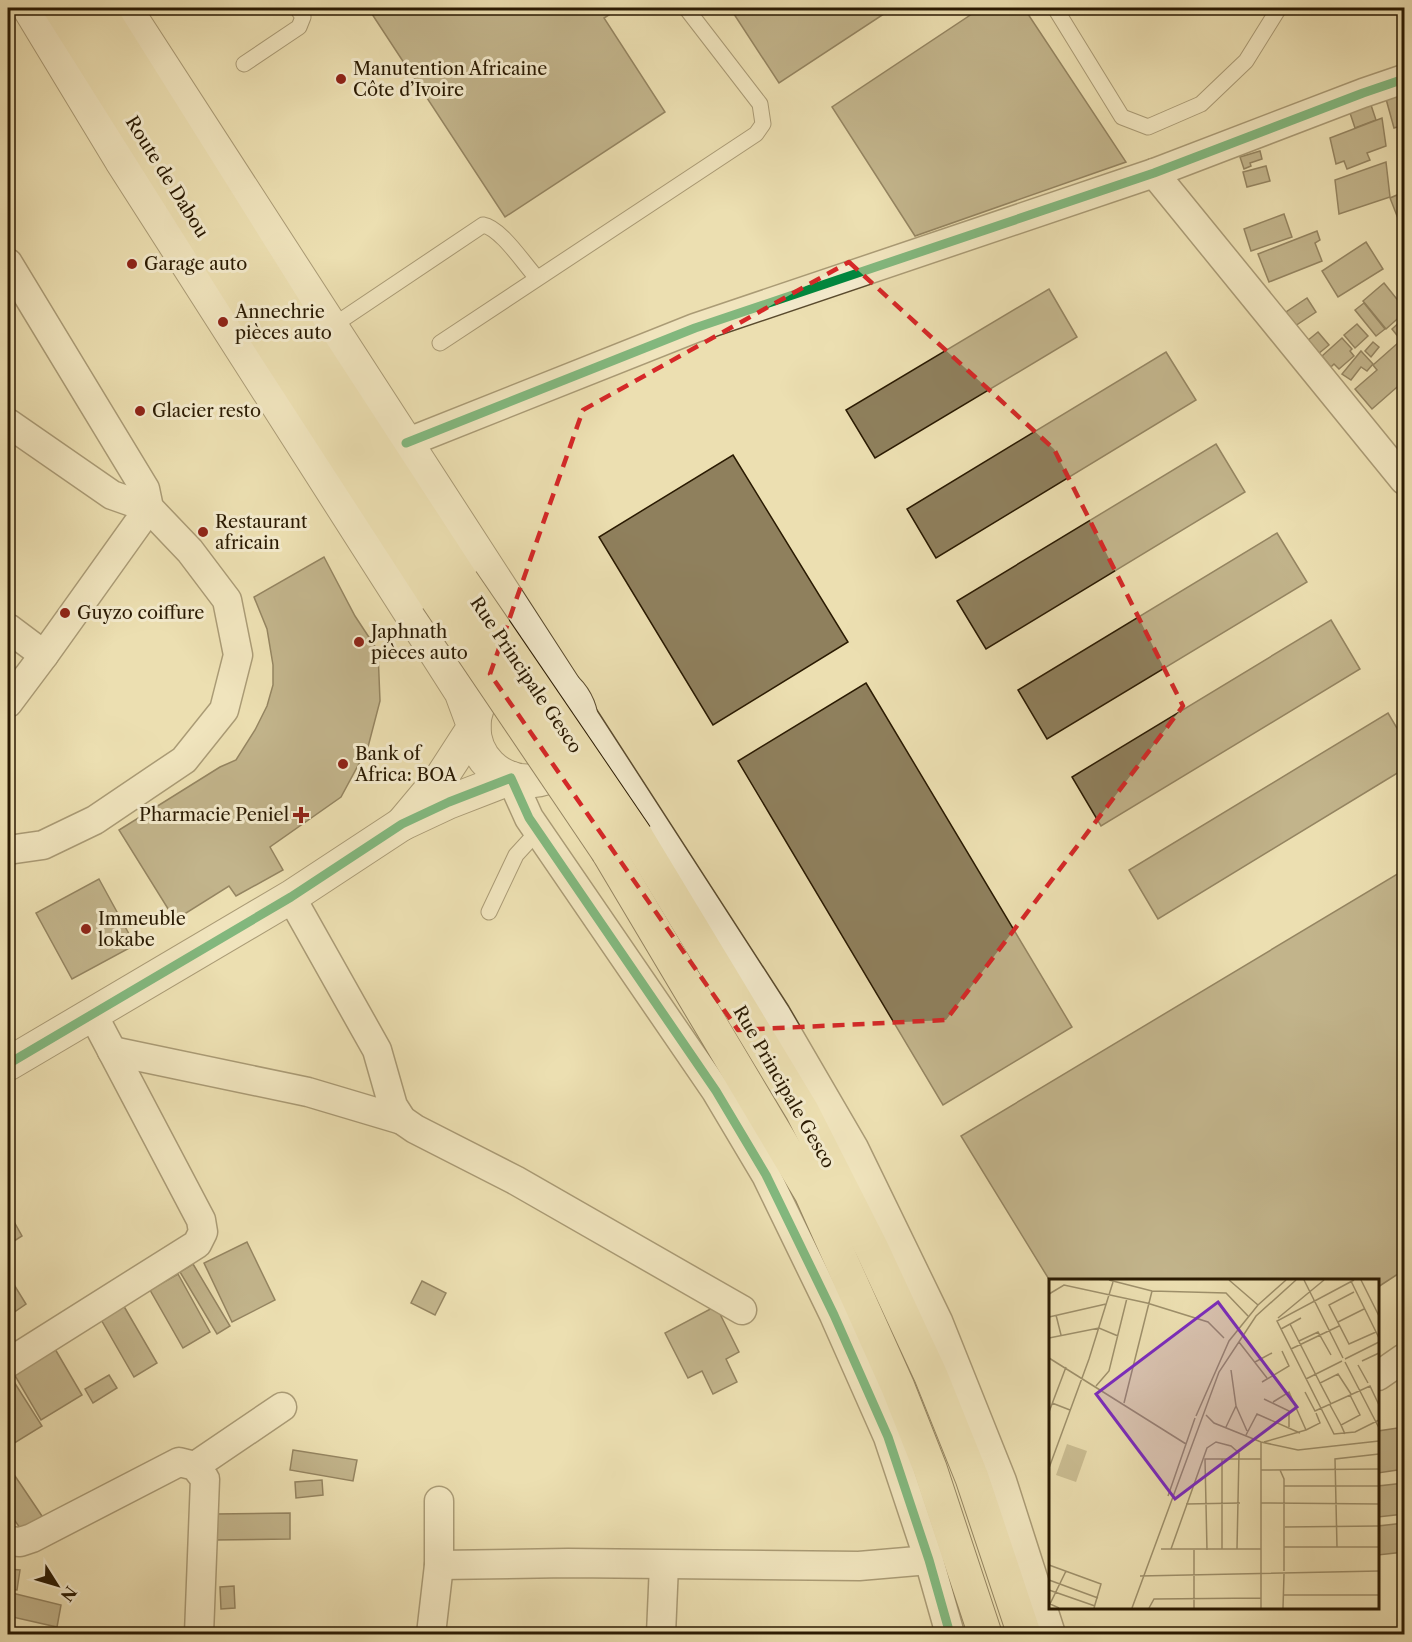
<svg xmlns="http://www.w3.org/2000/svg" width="1412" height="1642" viewBox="0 0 1412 1642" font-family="'Libre Caslon Text',serif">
<rect width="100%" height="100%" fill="#ecdfb1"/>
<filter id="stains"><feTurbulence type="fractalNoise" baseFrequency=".00333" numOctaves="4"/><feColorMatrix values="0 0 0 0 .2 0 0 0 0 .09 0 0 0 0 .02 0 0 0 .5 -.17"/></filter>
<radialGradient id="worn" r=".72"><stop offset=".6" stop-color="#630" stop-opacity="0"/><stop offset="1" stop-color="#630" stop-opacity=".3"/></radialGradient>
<g fill="#8f805d" stroke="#2a1a02" stroke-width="1.5">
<path d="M368 8H620L604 18 665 112 505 217Z"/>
<path d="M730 8H893L779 83Z"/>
<path d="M981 8H1024L1126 162 915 236 832 107Z"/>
<path d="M1404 93V125L1394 128 1386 99Z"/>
<path d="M1370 102 1376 120 1355 128 1349 110Z"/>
<path d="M1382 118 1386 146 1367 153 1370 160 1347 169 1344 161 1336 164 1330 138Z"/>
<path d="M1404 147V177L1399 148Z"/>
<path d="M1260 151 1262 159 1250 163 1251 166 1244 169 1240 157Z"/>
<path d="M1386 162 1390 197 1339 214 1335 180Z"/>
<path d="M1266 166 1270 181 1247 187 1243 172Z"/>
<path d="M1404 192V225L1401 226 1390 198Z"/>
<path d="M1284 214 1292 237 1251 251 1244 229Z"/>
<path d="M1317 231 1320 240 1315 243 1322 261 1269 282 1258 254Z"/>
<path d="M1366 242 1383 269 1338 297 1322 271Z"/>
<path d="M1384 283 1404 308V313L1386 329 1363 301Z"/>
<path d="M1049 289 1077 337 875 458 846 410Z"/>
<path d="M1307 298 1316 312 1295 326 1286 312Z"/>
<path d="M1364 303 1385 329 1376 336 1355 310Z"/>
<path d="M1404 318V344L1392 329Z"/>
<path d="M1357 324 1368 336 1355 348 1344 335Z"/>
<path d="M1318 332 1329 345 1318 354 1307 341Z"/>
<path d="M1342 338 1352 349 1350 351 1354 356 1339 369 1334 364 1331 367 1322 356Z"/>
<path d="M1373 342 1379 347 1371 357 1365 351Z"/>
<path d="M1399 342 1404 349V381L1372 409 1355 389 1377 370 1373 365Z"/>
<path d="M1361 351 1373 364 1367 371 1361 367 1351 380 1342 374Z"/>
<path d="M1166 352 1196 400 936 558 907 509Z"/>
<path d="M1216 444 1245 492 986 649 957 601Z"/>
<path d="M733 455 848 642 713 725 599 537Z"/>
<path d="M1277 533 1307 582 1047 739 1018 690Z"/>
<path d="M324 557 355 616 378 651 380 701 368 747 341 797 270 847 283 870 236 896 229 886 175 920 119 830 220 767 236 760 255 730 267 706 273 685V665L267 629 254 597Z"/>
<path d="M1331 620 1360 669 1101 826 1072 777Z"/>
<path d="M866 683 1072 1027 943 1105 738 761Z"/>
<path d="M1388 713 1404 740V769L1158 919 1129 870Z"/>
<path d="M1404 870V1270L1378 1287V1280L1050 1281 961 1136Z"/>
<path d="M99 879 135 945 72 979 36 913Z"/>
<path d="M8 1211 22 1236 8 1245Z"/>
<path d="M247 1242 275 1300 232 1322 204 1263Z"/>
<path d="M193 1264 230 1326 217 1334 180 1272Z"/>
<path d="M178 1274 210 1332 183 1348 150 1290Z"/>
<path d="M8 1275 26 1304 10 1315 8 1312Z"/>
<path d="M422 1281 446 1293 435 1315 411 1303Z"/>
<path d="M122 1303 157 1363 134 1377 99 1316Z"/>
<path d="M716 1306 739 1352 726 1359 737 1382 713 1394 702 1371 688 1378 665 1333Z"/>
<path d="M55 1349 82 1395 41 1420 14 1374Z"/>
<path d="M9 1374 42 1426 8 1447V1375Z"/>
<path d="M109 1375 117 1388 93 1403 85 1389Z"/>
<path d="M1404 1427V1469L1378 1473V1431Z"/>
<path d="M293 1450 357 1460 353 1481 290 1470Z"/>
<path d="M15 1476 42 1516 25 1535 8 1511V1483Z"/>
<path d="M322 1480 323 1495 296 1498 295 1482Z"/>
<path d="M1404 1483V1514L1378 1517V1486Z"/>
<path d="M290 1513V1539L215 1540V1514Z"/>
<path d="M1404 1523V1552L1378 1555V1526Z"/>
<path d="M8 1569 20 1570 17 1590 8 1589Z"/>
<path d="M234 1586 235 1608 221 1609 220 1587Z"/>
<path d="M8 1592 61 1605 57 1627 8 1616Z"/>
</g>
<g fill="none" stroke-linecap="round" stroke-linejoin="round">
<defs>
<g id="service">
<path d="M1055 8 1122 117 1148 127 1201 104 1246 61 1279 8"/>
<path d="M244 64 299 27 303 17 297 8"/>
<path d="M331 327 483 225C501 228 524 264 537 278"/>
<path d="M440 343 756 134 763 124 760 104 686 8"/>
<path d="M489 912 516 855 538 831"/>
</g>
<g id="minor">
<path d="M1154 173 1404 480"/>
<path d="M8 263 145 489 149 508 190 551 227 600 238 655 224 710 184 760 95 820 43 845 8 850"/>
<path d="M8 423 112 495 149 508 44 655 8 703"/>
<path d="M406 443 695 328 1154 173 1363 93 1404 79"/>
<path d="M8 628 44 655"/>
<path d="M580 711 776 1014 854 1148 938 1321 1002 1481 1051 1634"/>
<path d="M511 778 529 818 716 1091 766 1175 834 1315 888 1437 929 1560 950 1634"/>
<path d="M291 897 377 1050 393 1106 402 1120 415 1129 515 1180 742 1310"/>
<path d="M112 1051 308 1092 402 1120"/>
<path d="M8 1363 197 1244 203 1232 201 1220 92 1013"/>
<path d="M1378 1376 1404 1358"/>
<path d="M195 1466 282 1407"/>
<path d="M8 1541 20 1542 32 1538 179 1462 195 1466 205 1479 199 1634"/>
<path d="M439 1565 568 1563 859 1566 929 1560"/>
<path d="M431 1634 439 1565V1501"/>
<path d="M661 1634 664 1565"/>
</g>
<g id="tertiary">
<path d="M29 8 121 160 461 692 474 727 443 775 402 824"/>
<path d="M125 8 564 686"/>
<circle cx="528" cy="727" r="54"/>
<path d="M8 1064 291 897 402 824 449 802 511 778"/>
</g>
<g id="primary">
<path d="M60 8 273 346 437 599"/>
<path d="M97 8 298 329 462 581"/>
<path d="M636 836 802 1111 872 1249 931 1376 972 1478 1024 1634"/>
<path d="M608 852 811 1193 898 1387 930 1468 985 1634"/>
</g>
</defs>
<use href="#service" stroke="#5a4b2e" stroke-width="17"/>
<use href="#minor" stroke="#5a4b2e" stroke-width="31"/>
<use href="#tertiary" stroke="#5a4b2e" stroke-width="35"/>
<use href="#primary" stroke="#2a1a02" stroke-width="35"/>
<use href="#service" stroke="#f3eacc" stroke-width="15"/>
<use href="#minor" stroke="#f3eacc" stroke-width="28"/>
<use href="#tertiary" stroke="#f3eacc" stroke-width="33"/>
<use href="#primary" stroke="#ecdfb1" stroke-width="33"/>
<defs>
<g id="primary-bridge">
<path d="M462 581 636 836"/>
<path d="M437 599 608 852"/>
</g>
</defs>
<use href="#primary-bridge" stroke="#2a1a02" stroke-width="35" stroke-linecap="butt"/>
<use href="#primary-bridge" stroke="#ecdfb1" stroke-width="33"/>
<defs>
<g id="cycleway">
<path d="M406 443 695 328 1154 173 1363 93 1404 79"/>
<path d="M8 1064 291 897 402 824 449 802 511 778 529 818 716 1091 766 1175 834 1315 888 1437 929 1560 950 1634"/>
</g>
</defs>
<use href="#cycleway" stroke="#f3eacc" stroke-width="13"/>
<use href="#cycleway" stroke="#00873e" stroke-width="9"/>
</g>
<path d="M0 0H1412V1642H0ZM849 262 1054 449 1183 706 946 1020 738 1030 490 674 583 410Z" fill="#ecdfb1" fill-opacity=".55" fill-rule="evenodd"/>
<path fill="none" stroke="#d62828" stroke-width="4.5" stroke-dasharray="12 8" stroke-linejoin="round" d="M849 262 1054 449 1183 706 946 1020 738 1030 490 674 583 410Z"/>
<g fill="#8f2418" stroke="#f3eacc" stroke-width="2">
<circle cx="341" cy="79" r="6"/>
<circle cx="132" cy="264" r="6"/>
<circle cx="223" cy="322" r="6"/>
<circle cx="140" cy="411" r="6"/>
<circle cx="203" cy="532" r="6"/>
<circle cx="65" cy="613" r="6"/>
<circle cx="359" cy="642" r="6"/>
<circle cx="343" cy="764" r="6"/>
<path d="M298 806h6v6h6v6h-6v6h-6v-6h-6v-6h6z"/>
<circle cx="86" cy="929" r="6"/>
</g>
<g text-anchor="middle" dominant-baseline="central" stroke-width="6" stroke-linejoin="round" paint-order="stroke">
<g font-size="18" fill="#2a1a02" stroke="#f3eacc" text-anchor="start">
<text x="353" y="69">Manutention Africaine<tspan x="353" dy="21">Côte d’Ivoire</tspan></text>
<text x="144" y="264">Garage auto</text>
<text x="235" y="312">Annechrie<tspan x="235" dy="21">pièces auto</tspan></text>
<text x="152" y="411">Glacier resto</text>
<text x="215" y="522">Restaurant<tspan x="215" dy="21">africain</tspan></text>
<text x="77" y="613">Guyzo coiffure</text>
<text x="371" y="632">Japhnath<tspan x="371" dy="21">pièces auto</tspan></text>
<text x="355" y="754">Bank of<tspan x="355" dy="21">Africa: BOA</tspan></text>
<text x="289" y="815" text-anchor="end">Pharmacie Peniel</text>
<text x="98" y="919">Immeuble<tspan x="98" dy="21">lokabe</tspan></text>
</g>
<g font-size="18" fill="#2a1a02" stroke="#f3eacc">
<text transform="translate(167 177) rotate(58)">Route de Dabou</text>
<text transform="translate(526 675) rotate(56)">Rue Principale Gesco</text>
<text transform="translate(784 1087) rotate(60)">Rue Principale Gesco</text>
</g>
</g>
<g transform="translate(1049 1279)">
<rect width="330" height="330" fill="#ecdfb1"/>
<path d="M18 165 38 172 27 203 7 196Z" fill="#cbbe93"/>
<path fill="none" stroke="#9e906b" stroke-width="1.5" d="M60 1 103 12 177 14 199 37M180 1 209 26M255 1 294 79M305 1 228 42 285 155 306 153 330 141M312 1 330 37M302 2 330 59M305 13 280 26 300 65 327 53M0 15 15 6 98 24 159 43 175 59M7 36 12 56M0 38 57 25M229 39 275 1M289 43 315 30M241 45 271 104M232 50 252 39M0 59 50 49 69 57M250 62 269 53 282 76M190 63 218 99M242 70 290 47M0 79 137 165M296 80 330 63M313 82 330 74M206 83 223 74M296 83 330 149M309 86 319 104M257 100 293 82M213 103 240 87 233 72M47 107 60 92 78 19M256 113 266 132 321 107 330 126M215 120 240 132V148M3 124 21 131M75 124 103 12M282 125 271 104 289 95 302 115M281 126 292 146M187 127 198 152M0 133 17 88M157 136 165 144 212 163 249 171 330 162M147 137 180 62 209 26 237 1M177 148 187 127 182 91M257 151 271 144 267 134M296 155 292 146 311 136 301 116M197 156 208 135 251 154M215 163 257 151 240 113 224 123M173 180V270M0 189 40 80 64 3M212 191 330 190M231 191 235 200V292M235 207H330M119 217 146 139M212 224 330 225M137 225 191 224M236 248 330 247M235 268H330M288 268 286 180 330 175M112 270H212M122 270 158 169 167 163 182 167 190 174 188 270M158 271 156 180H212M0 286 52 305 45 329M91 297 330 292M0 301 49 319M0 311 46 327M234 316H330M10 329 1 325 17 292M83 329 170 93 207 37 247 1M100 329 105 320 212 319M145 329V271M212 329V163M234 329 235 295"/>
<path fill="#7b2cbf" fill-opacity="0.15" stroke="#7b2cbf" stroke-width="3" d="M169 23 248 128 126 220 47 115Z"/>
<rect width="330" height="330" fill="none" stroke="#2a1a02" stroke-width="3"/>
</g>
<rect width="1412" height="1642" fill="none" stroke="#ecdfb1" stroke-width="30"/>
<rect x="9" y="9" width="1394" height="1624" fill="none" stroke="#2a1a02" stroke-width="3"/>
<rect x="15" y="15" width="1382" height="1612" fill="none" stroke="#2a1a02" stroke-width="1.5"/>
<g transform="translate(57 1585) rotate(127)" stroke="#f3eacc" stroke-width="4.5" paint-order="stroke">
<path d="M0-4.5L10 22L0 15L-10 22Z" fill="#2a1a02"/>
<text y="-9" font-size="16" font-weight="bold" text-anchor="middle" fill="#2a1a02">N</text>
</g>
<rect width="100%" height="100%" filter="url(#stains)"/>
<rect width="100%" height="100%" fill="url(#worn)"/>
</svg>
